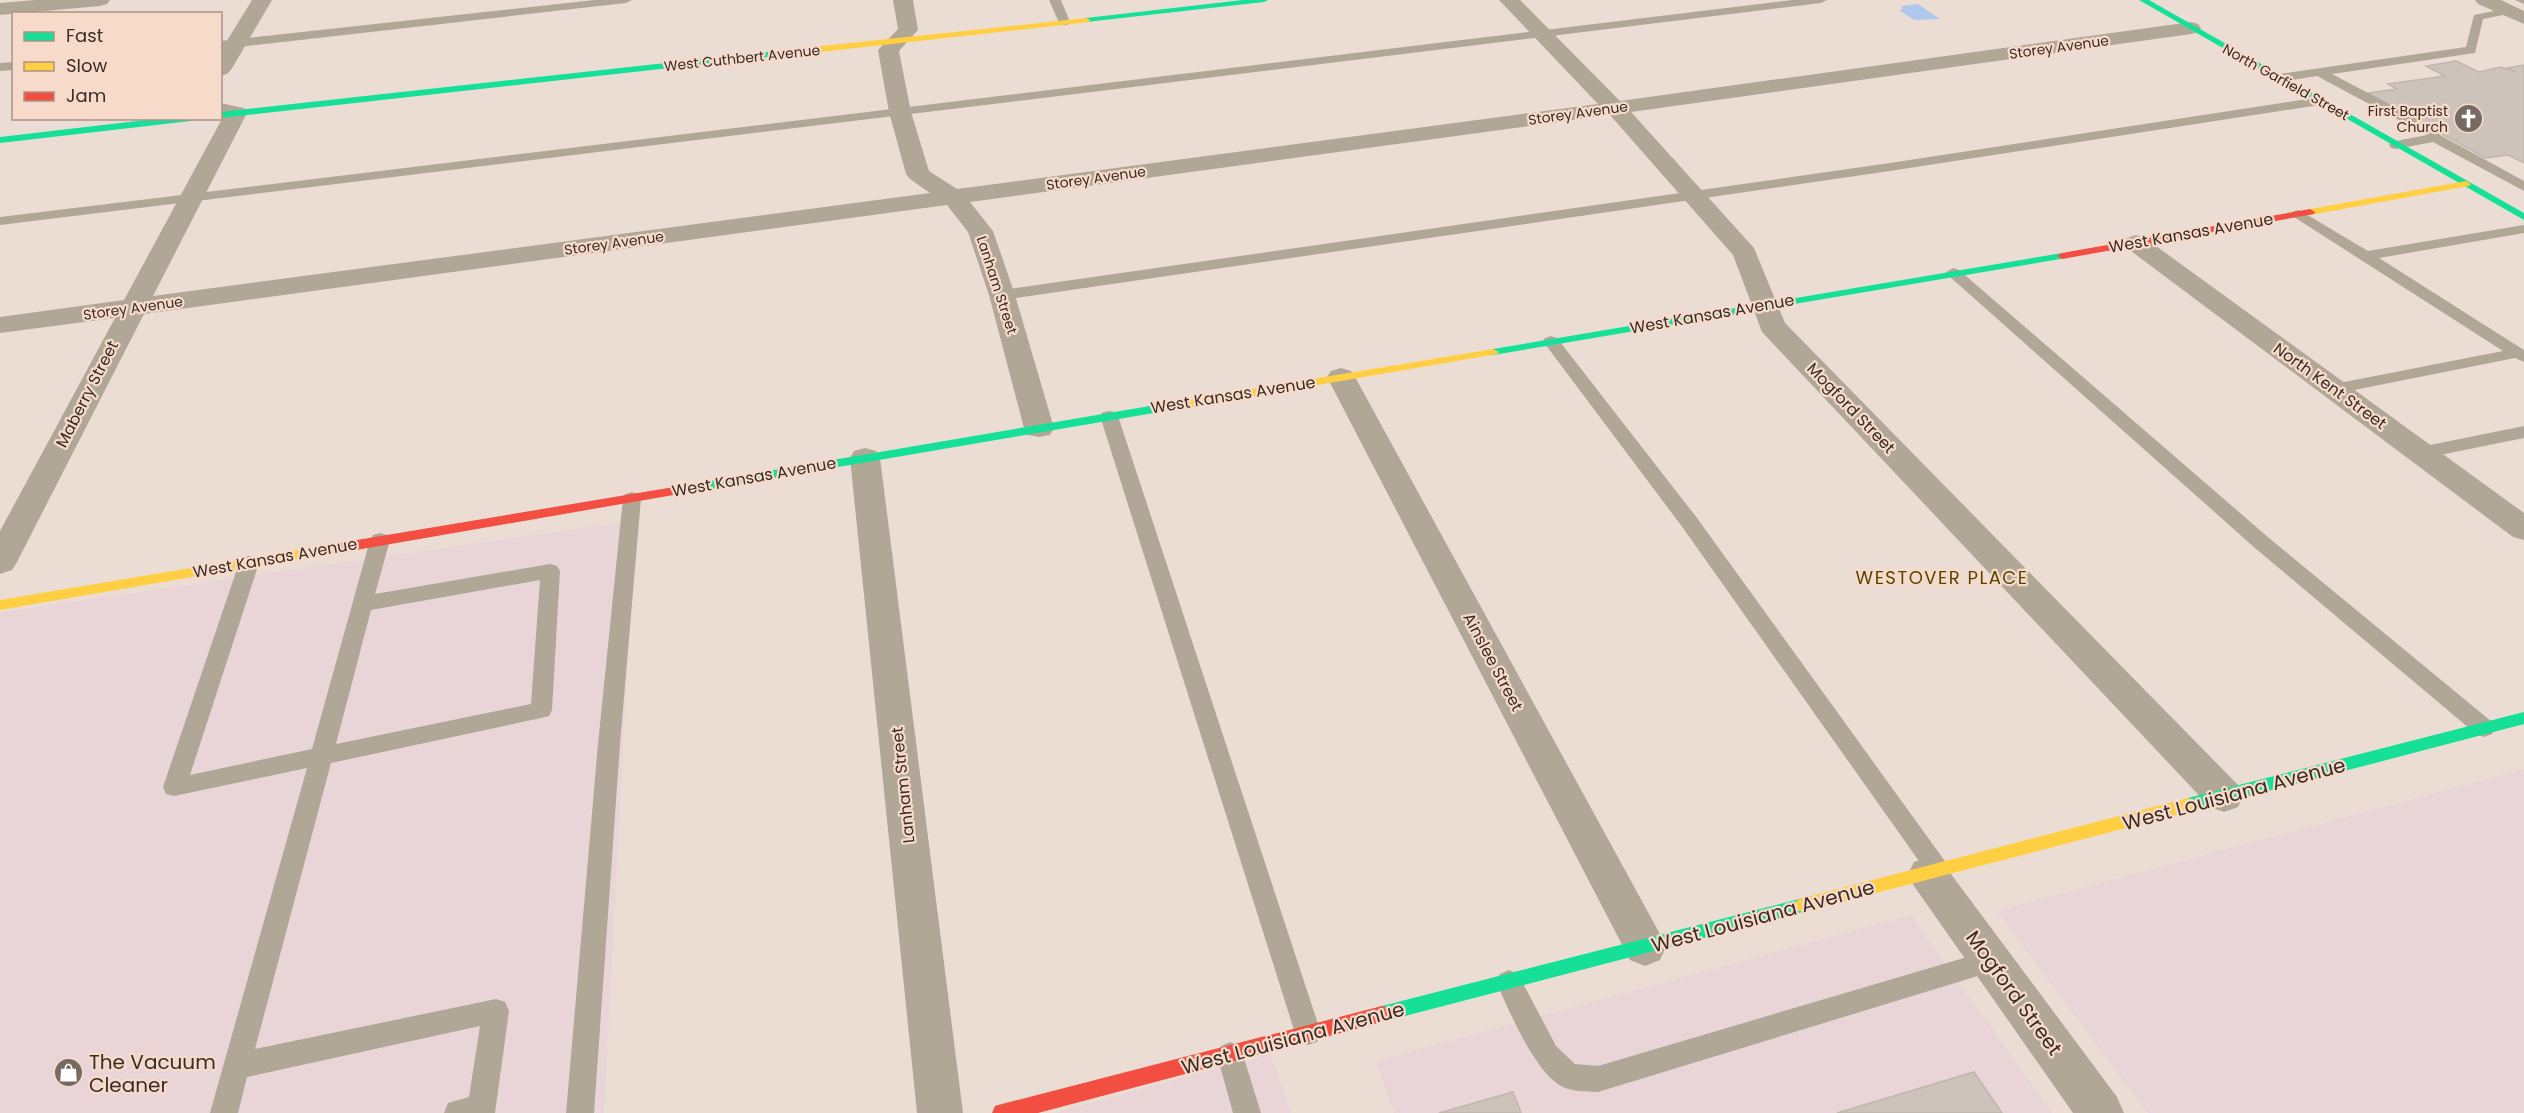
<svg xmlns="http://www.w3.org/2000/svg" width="2524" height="1113" viewBox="0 0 2524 1113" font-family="Poppins,sans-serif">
<rect width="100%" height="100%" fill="#ecddd4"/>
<g fill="#e9d5d8">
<path d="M635 520 604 1113H0V612Z"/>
<path d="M2524 769V1113H2148L1997 911Z"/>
<path d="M1911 915 2052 1113H1394L1376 1061Z"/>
<path d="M1270 1054 1291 1113H1054Z"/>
</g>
<path fill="#afc9ee" d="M1918 4 1940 19 1914 20 1899 10 1903 9 1901 6Z"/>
<g fill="#cec3bb" stroke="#c1b6ae" stroke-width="1.5">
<path d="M2456 61 2479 72 2501 67 2516 72 2507 68 2524 65V163L2508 155 2485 158 2368 93 2397 89 2388 84 2445 76 2426 66Z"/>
<path d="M1974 1072 2002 1113H1837Z"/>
<path d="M1513 1092 1521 1113H1439Z"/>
</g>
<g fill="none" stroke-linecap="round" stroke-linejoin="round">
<g fill="#b0a796" fill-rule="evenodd">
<path d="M595 0H632L626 3 220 49V41Z"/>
<path d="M1049 0H1061L1070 22 1068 25H1060Z"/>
<path d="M1793 0H1827L1821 3 0 225V217Z"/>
<path d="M2515 0H2524V4Z"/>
<path d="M2509 8 2515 11 2513 13 2483 19 2475 53 2332 74 2436 129 2440 135 2524 181V191L2433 142 2396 149 2391 148 2389 145 2391 142 2427 135 2317 76 2279 82 2273 78 2279 74 2466 47 2474 15Z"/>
<path d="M14 62V70L0 71V63Z"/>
<path d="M2321 97 2327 101 2326 104 1890 171 1002 300 994 295 1002 290 1890 163Z"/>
<path d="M2299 210 2368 251 2524 225V233L2379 258 2524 350V362L2515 358 2334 394 2328 393 2325 389 2328 385 2334 384 2503 351 2294 217 2292 214 2294 211Z"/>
<path d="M1954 268 1959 270 2269 538 2492 722 2495 728 2492 734 2484 737 2476 734 2255 548 1949 276 1946 273 1949 270Z"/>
<path d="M1551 336 1557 338 1697 518 1947 864 1951 871 1947 878 1939 881 1931 878 1683 528 1545 344 1543 341 1545 338Z"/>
<path d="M1109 411 1115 412 1118 416 1321 1033 1317 1042 1308 1045 1299 1042 1295 1033 1100 416 1103 412Z"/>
<path d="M2524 426V438L2420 459 2414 457 2411 453 2414 449 2420 447Z"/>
<path d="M632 492 639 494 641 498 620 744 594 1113H566L598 744 623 498 625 494Z"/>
<path d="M380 533 387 535 390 540 375 594 550 564 557 566 560 571 552 710 549 716 541 718 331 763 255 1049 496 999 505 1002 509 1011 495 1113H444L448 1103 469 1097 480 1026 247 1077 238 1113H210L307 768 174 796 166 794 163 787 239 563 242 558 249 556 256 558 259 563 190 775 312 749 370 540 373 535ZM540 580 531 704 336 744 371 610Z"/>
<path d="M1991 950 2000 953 2004 961 2000 969 1991 972 1598 1092C1586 1091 1571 1092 1561 1086 1534 1071 1509 1010 1496 982L1500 974 1509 970 1518 974 1556 1046 1575 1064 1598 1066Z"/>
<path d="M1230 1042 1239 1046 1243 1055 1261 1113H1233L1217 1055 1221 1046Z"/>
</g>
<g fill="#b0a796" fill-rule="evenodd">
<path d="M35 0H110L107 4 100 6 0 15V3Z"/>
<path d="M252 0H272L231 70 227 74 220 76V52Z"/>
<path d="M893 0H913L918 30 899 51 911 112 929 171 957 189 1598 104 1499 0H1520L1620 101 2191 22 2198 24 2201 28 2198 32 2191 34 1631 112 1754 248 1785 323 2238 785 2243 796 2238 807 2224 812 2210 807 1762 332 1733 255 1610 115 970 202 993 231 1015 295 1054 428 1050 435 1039 437 1028 435 1024 428 989 295 968 232 947 205 144 314 17 562 12 570 0 574V531L115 318 0 333V317L124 300 223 117H220V103L244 108 247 113 153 296 930 193 910 179 906 174 889 112 878 50 898 29Z"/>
<path d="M2475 0H2501L2524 11V24L2478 4Z"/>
<path d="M2136 235 2145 238 2524 513V540L2513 537 2127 248 2123 243 2127 238Z"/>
<path d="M1341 368 1351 371 1355 377 1660 934 1666 947 1660 960 1645 966 1630 960 1327 377 1331 371Z"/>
<path d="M865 448 876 451 880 458 963 1113H917L850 458 854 451Z"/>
<path d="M1928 857 1942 862 2117 1097 2124 1113H2073L1914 886 1908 874 1914 862Z"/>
</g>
<g fill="#16e098" fill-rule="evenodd">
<path d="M1243 0H1268L1264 2 1086 22 1082 20 1086 18Z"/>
<path d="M2139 0H2149L2524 213V220Z"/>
<path d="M802 48 806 51 805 53 220 118V112Z"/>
<path d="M163 118H195L191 121 0 143V137Z"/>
<path d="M2062 253 2066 254V258L1493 355 1487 352 1493 349Z"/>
<path d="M1191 399 1195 400 1197 403 1195 406 680 494 674 490 680 486Z"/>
<path d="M2524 712V724L2188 812 2182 810 2180 805 2182 800 2188 798Z"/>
<path d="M1803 898 1809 900 1811 905 1809 910 1803 912 1382 1022 1376 1020 1373 1014 1376 1008 1382 1006Z"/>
</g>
<g fill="#ffcf43" fill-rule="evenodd">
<path d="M1086 18 1090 20 1089 22 802 54 798 51 802 48Z"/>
<path d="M2466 181 2471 184 2469 186 2310 215 2305 212 2310 209Z"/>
<path d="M1493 349 1499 352 1497 354 1191 407 1185 403 1191 399Z"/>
<path d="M339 543 346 548 344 551 0 610V600Z"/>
<path d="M2188 798 2194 800 2196 805 2194 810 2188 812 1803 912 1797 910 1795 905 1797 900 1803 898Z"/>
</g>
<g fill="#f24e42" fill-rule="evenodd">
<path d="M2310 209 2315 212 2314 214 2062 259 2057 256 2062 253Z"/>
<path d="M680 486 686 490 685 493 339 553 332 548 339 543Z"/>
<path d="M1382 1006 1388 1008 1391 1014 1388 1020 1382 1022 1038 1113H992L995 1106 1002 1104Z"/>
</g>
</g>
<defs>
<symbol id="church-disc" viewBox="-11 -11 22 22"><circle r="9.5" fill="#766a63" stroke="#f7daca"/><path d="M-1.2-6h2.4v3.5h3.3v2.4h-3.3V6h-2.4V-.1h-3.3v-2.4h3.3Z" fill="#fff"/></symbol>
<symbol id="shop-disc" viewBox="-11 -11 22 22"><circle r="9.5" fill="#766a63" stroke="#f7daca"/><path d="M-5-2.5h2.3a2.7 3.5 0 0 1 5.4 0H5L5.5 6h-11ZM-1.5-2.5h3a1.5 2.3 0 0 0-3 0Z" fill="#fff"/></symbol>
</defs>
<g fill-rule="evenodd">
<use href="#church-disc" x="2452" y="102" width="33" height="33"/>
<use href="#shop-disc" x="52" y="1056" width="33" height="33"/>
</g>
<g text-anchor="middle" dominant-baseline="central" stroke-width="4.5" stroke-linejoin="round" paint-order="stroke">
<g font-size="14" fill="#372c26" stroke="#f7daca">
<text transform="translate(2059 47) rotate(-8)">Storey Avenue</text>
<text transform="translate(742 58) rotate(-6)">West Cuthbert Avenue</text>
<text transform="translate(2286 82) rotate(29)">North Garfield Street</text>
<text transform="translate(1578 113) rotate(-8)">Storey Avenue</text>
<text transform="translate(1096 178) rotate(-8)">Storey Avenue</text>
<text transform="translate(614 243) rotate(-8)">Storey Avenue</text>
<text transform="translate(997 285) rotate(72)">Lanham Street</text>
<text transform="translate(133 308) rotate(-8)">Storey Avenue</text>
</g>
<g font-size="14" fill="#372c26" stroke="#f7daca" text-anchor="end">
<text x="2448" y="111">First Baptist<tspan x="2448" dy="16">Church</tspan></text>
</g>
<g font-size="16" fill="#372c26" stroke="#f7daca">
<text transform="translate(2191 233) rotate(-10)">West Kansas Avenue</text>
<text transform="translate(1712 314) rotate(-10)">West Kansas Avenue</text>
<text transform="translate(2330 386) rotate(36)">North Kent Street</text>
<text transform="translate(87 394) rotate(-63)">Maberry Street</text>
<text transform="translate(1233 395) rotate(-9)">West Kansas Avenue</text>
<text transform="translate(1851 408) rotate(46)">Mogford Street</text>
<text transform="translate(754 477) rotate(-10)">West Kansas Avenue</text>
<text transform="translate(275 558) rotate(-10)">West Kansas Avenue</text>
<text transform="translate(1493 662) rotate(62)">Ainslee Street</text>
<text transform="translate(903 785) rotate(-96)">Lanham Street</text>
</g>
<g font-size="18" letter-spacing="1.5" fill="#514602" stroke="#f7daca">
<text x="1942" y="577">WESTOVER PLACE</text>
</g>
<g font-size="20" fill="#372c26" stroke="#f7daca">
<text transform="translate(2234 794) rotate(-15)">West Louisiana Avenue</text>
<text transform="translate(1763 916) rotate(-15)">West Louisiana Avenue</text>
<text transform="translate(2014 993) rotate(54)">Mogford Street</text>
<text transform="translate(1293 1038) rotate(-15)">West Louisiana Avenue</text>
</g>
<g font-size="20" fill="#372c26" stroke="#f7daca" text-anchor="start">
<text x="89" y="1062">The Vacuum<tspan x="89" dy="23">Cleaner</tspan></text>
</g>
</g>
<rect x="12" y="12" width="210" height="108" fill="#f7daca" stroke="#aa9488" stroke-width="1.5"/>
<rect x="24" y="32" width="30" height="9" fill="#16e098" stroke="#aa9488" stroke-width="1.5"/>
<text x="66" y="42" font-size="18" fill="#372c26">Fast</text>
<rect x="24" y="62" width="30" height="9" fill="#ffcf43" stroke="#aa9488" stroke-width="1.5"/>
<text x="66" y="72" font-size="18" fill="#372c26">Slow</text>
<rect x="24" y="92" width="30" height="9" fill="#f24e42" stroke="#aa9488" stroke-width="1.5"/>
<text x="66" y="102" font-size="18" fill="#372c26">Jam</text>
</svg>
